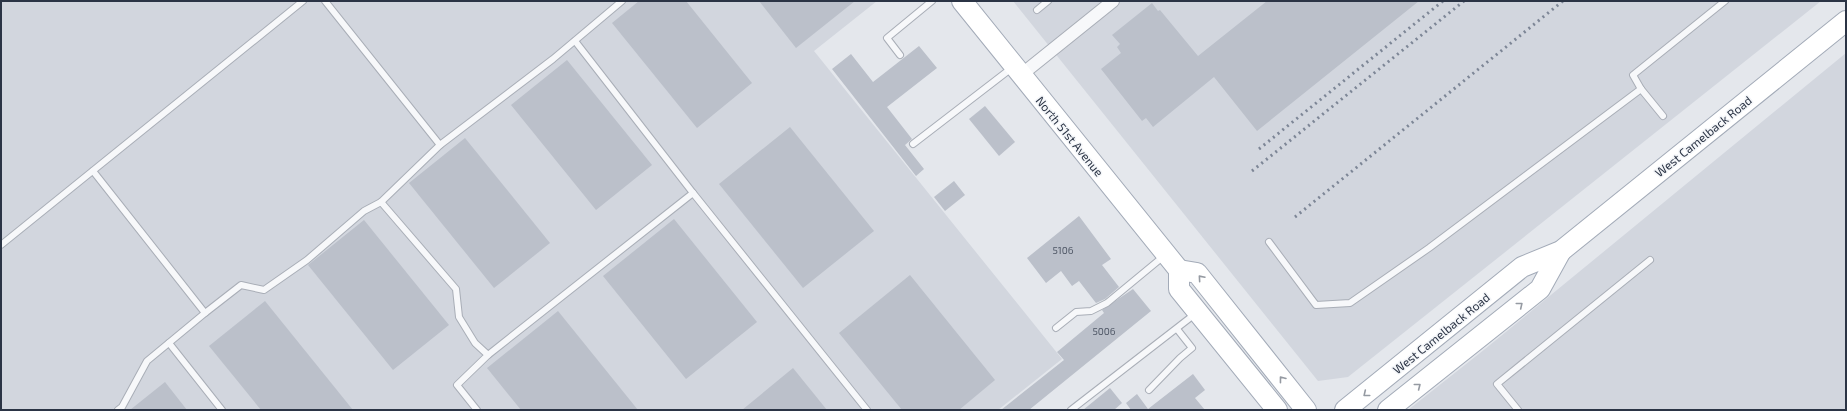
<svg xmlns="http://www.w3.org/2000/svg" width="1847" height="411" viewBox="0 0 1847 411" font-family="'Exo 2',sans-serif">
<rect width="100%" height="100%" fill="#e4e7ec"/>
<g fill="#d2d6de">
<path d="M1 1H877L814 51 1062 359 998 410H1Z"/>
<path d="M1013 1H1821L1348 377 1318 381Z"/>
<path d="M1846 53V410H1408L1485 349Z"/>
</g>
<g fill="#bbc0ca">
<path d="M639 1H686L752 83 697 128 612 23Z"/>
<path d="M759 1H855L796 48Z"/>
<path d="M1267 1H1419L1257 131 1214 77 1153 127 1146 118 1142 121 1101 69 1121 53 1117 47 1120 44 1112 35 1152 3 1158 11 1160 10 1198 56Z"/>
<path d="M919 46 937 68 887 107 912 139 905 145 924 169 916 176 832 69 851 54 873 82Z"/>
<path d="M567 60 652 165 596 210 511 105Z"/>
<path d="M985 106 1015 142 999 156 969 119Z"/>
<path d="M790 127 874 231 803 288 719 184Z"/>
<path d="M465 138 550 243 494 288 409 183Z"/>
<path d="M954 181 965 195 945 211 934 197Z"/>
<path d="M1079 216 1111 259 1102 265 1119 287 1105 299 1096 303 1079 281 1072 286 1061 271 1046 283 1027 258Z"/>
<path d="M674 219 757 322 686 379 603 276Z"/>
<path d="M364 220 449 325 393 370 308 265Z"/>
<path d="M910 275 995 380 959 410H902L839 333Z"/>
<path d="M1133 289 1151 311 1029 410H1001L1064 360 1057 352 1104 313 1102 310Z"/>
<path d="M265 301 353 410H261L209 346Z"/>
<path d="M558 311 638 410H521L487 368Z"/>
<path d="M793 368 827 410H742Z"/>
<path d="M1193 374 1205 390 1195 398 1205 410H1131L1126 403 1137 394 1148 409Z"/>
<path d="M165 382 187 410H130Z"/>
<path d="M1110 388 1122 403 1114 410H1083Z"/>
</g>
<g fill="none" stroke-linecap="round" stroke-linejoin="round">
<defs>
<g id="lane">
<path d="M325 1 440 145"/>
<path d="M1037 10 1048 1"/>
<path d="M575 41 693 193"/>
<path d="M900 55 887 38 932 1"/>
<path d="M1641 89 1633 75 1725 1"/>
<path d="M913 144 1013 67"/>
<path d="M93 171 205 313 147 361 122 407 118 410"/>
<path d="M381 202 440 145 553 59 622 1"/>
<path d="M1269 242 1316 305 1350 303 1429 248 1641 89 1663 116"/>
<path d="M1 245 303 1"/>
<path d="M205 313 241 285 264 290 307 260 364 211 381 202 456 289 459 317 475 343 488 355 457 385 477 410"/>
<path d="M1056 328 1076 312 1091 311 1107 303 1164 256"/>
<path d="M169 343 222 410"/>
<path d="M488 355 693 193 867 410"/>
<path d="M1149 390 1180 358 1192 348 1177 329"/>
<path d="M1071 410 1195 314"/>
<path d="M1518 410 1497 384 1650 260"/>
</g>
<path id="street" d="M1021 75 1113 1"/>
<g id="primary">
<path d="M962 1 1179 270V289L1277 410"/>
<path d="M1179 270 1197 273 1306 410"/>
<path d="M1345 410 1522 267 1561 251 1846 21"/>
<path d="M1388 410 1540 289 1561 251"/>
</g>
</defs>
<use href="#lane" stroke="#a9aeb7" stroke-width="8"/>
<use href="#street" stroke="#a9aeb7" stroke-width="14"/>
<use href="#primary" stroke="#a3abb8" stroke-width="22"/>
<use href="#lane" stroke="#f7f8fa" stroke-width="6"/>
<use href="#street" stroke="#f7f8fa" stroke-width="12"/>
<use href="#primary" stroke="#fff" stroke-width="20"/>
<g stroke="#7d8696" stroke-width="3" stroke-dasharray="2 4" stroke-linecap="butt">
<path d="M1259 149 1443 1"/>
<path d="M1252 171 1464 1"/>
<path d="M1295 217 1563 1"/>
</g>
</g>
<defs><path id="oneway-chevron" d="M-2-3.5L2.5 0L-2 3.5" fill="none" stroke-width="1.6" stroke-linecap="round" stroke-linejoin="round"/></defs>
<g stroke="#959aa2">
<use href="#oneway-chevron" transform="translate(1201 278) rotate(-131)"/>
<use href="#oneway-chevron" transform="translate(1520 305) rotate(-39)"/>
<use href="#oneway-chevron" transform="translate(1282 379) rotate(-128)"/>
<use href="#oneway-chevron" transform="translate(1418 386) rotate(-38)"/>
<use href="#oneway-chevron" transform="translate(1366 394) rotate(141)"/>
</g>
<g text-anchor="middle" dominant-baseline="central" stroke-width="3" stroke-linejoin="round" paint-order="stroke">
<g font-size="10" fill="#4f5766">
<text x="1063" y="250">5106</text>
<text x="1104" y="331">5006</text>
</g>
<g font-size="12" fill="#2b3445" stroke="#f4f6f9">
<text transform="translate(1070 136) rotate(51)">North 51st Avenue</text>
<text transform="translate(1703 136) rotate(-39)">West Camelback Road</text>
<text transform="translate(1441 333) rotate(-39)">West Camelback Road</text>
</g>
</g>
<rect width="1847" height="411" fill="none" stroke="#2b3445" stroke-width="4"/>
</svg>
